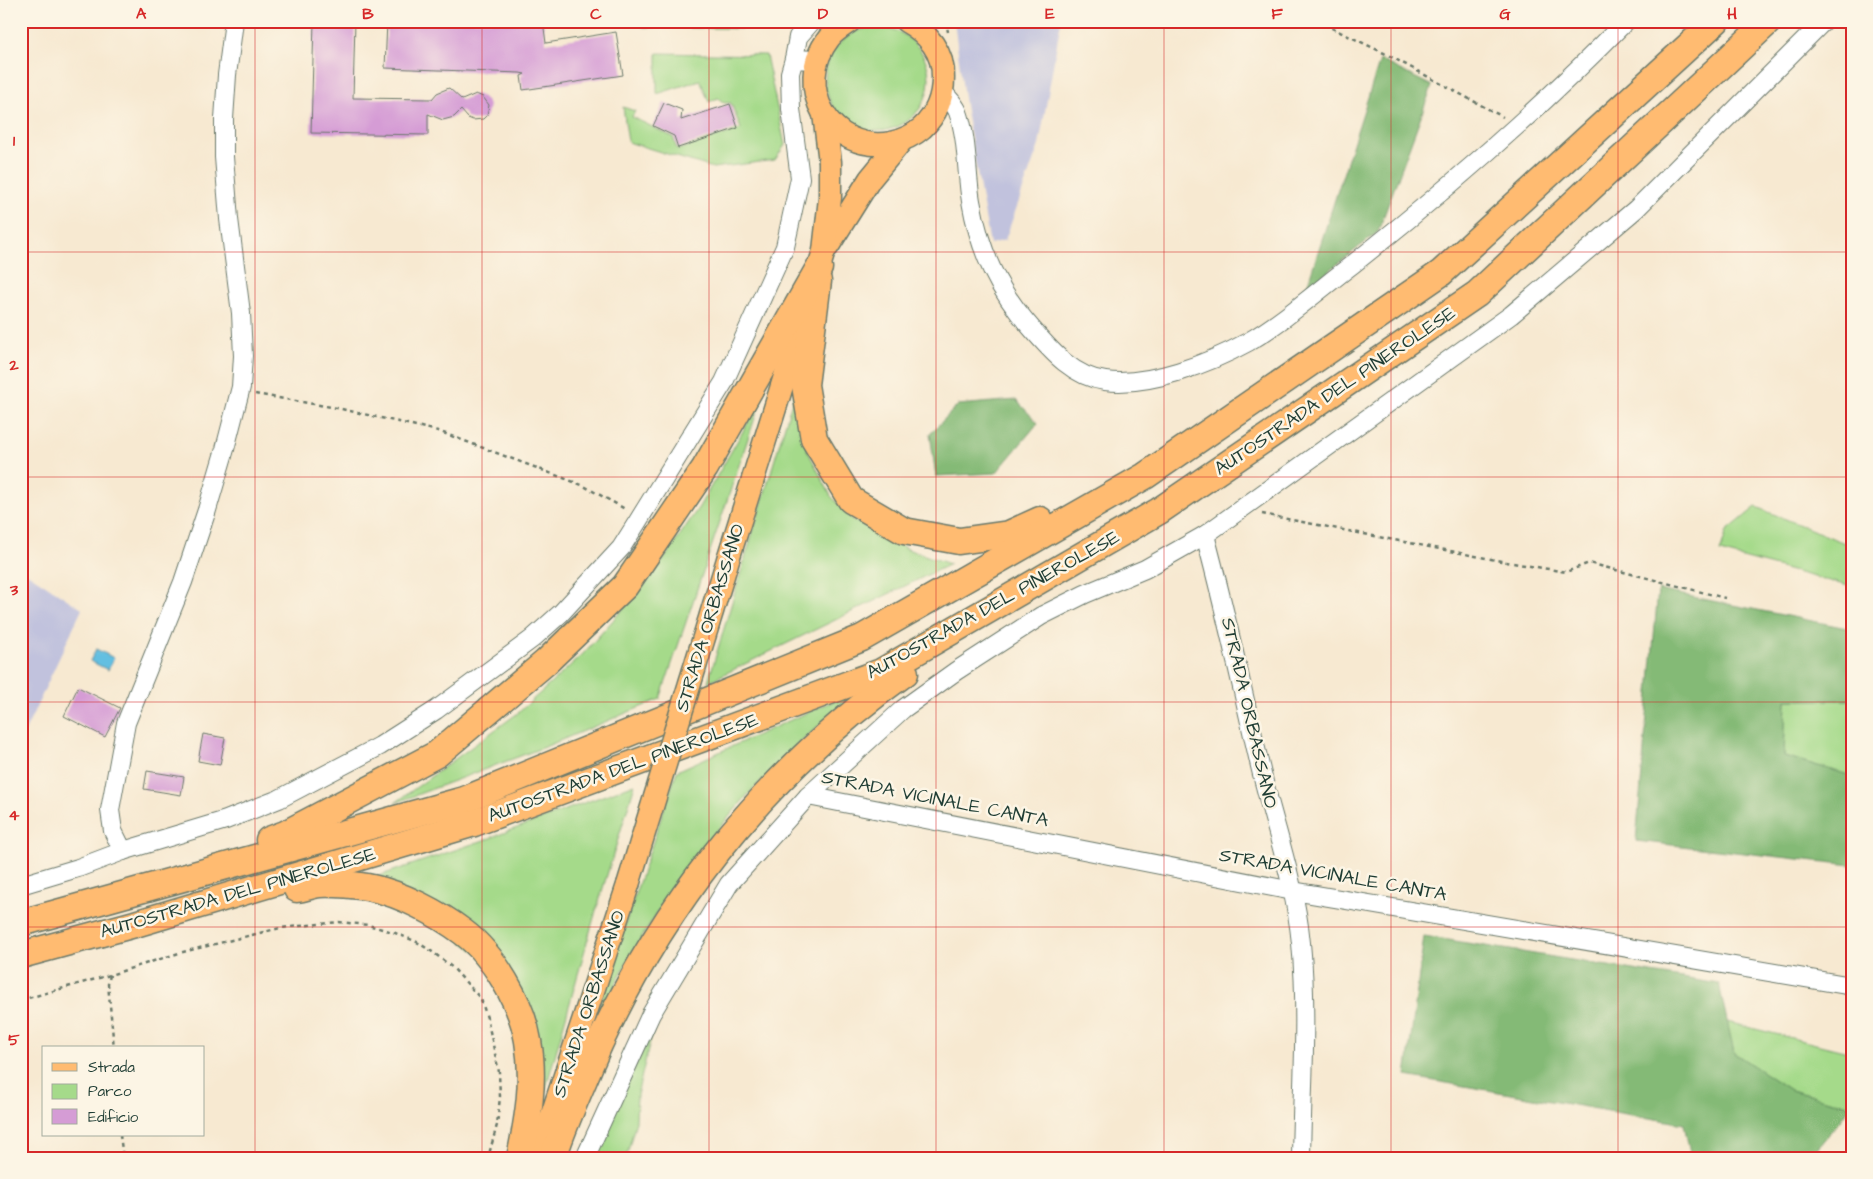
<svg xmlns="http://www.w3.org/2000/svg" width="1873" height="1179" viewBox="0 0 1873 1179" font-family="'Architects Daughter',sans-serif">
<rect width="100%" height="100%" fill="#fcf5e5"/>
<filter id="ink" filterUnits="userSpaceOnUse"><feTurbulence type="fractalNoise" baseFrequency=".02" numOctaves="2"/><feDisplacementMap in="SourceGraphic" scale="10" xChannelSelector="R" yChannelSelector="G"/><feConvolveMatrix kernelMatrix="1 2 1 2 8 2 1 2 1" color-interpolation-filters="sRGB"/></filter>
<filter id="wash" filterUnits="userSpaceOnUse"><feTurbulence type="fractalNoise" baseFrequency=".0096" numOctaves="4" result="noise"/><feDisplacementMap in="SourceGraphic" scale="20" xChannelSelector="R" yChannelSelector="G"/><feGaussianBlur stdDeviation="1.12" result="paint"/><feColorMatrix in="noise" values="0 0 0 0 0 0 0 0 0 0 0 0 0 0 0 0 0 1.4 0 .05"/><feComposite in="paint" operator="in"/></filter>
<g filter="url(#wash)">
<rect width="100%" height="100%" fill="#f7e9d1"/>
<g fill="#c1c2dd">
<path d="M954 21H1061L1039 145 1005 240 990 244 965 105Z"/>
<path d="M21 569 82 609 21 740Z"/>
</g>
<g fill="#a5da8a" stroke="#628c5f">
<path d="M642 21H753L755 22V29L643 27Z"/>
<circle cx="877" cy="79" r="52"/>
<path d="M657 53 766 55 785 145 775 160 713 168 628 142 623 107 635 111 632 117 673 137 677 150 741 129 731 103H724L718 98 709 102 700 80 657 94Z"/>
<path d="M795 392 807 450 831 496 853 520 907 549 950 564 708 682Z"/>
<path d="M761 400 660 699 547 746 395 803 518 713 583 654 653 575 699 507Z"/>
<path d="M1756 507 1852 546V587L1720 552 1727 531Z"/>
<path d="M842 697 846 701 803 740 750 792 684 870 630 956 592 1030 630 909 677 771Z"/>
<path d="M1786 700H1852V776L1784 756Z"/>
<path d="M635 784 595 914 543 1098 512 978 373 878 490 838Z"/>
<path d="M1727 1022 1852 1053V1106L1790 1090 1734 1053Z"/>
<path d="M653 1029 637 1095 636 1121 626 1158H592Z"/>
</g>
<g fill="#84ba76" stroke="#527c55">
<path d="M1380 60 1432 86 1378 232 1306 289Z"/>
<path d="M1016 400 1038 423 996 473 936 476 930 434 958 405Z"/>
<path d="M1658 590 1852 629V700H1786L1784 756 1852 776V865L1636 841Z"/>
<path d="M1424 936 1719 984 1734 1053 1790 1090 1852 1106 1809 1158H1691L1684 1124 1406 1076Z"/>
</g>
<path fill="#63bfe1" stroke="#417e8a" d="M96 649 114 658 108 670 90 661Z"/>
<g id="blocks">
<g fill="#d59cd5">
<path d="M314 21H355L353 98 432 99 437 93 449 88 462 100 476 94 483 97 489 105 487 115 483 119 473 120 468 118 461 110 454 117 443 120 428 114V135L311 133Z"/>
<path d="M387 21H543L546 43 616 32 623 75 523 90 521 76 525 74 520 73 385 68Z"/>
<path d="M664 103 682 110 681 120 730 104 738 128 678 148 674 136 653 126Z"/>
<path d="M78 687 120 708 105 737 64 716Z"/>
<path d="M203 734 225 738 220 765 198 761Z"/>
<path d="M147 771 184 777 181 795 144 789Z"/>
</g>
</g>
</g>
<g filter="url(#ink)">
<use href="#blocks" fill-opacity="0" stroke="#6b796b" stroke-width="1"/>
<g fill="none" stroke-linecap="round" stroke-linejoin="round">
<defs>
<g id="minor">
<path d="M794 59 798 37 812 21"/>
<path d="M943 92C948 98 955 104 958 112 968 140 966 172 971 201 980 252 998 291 1033 330 1052 352 1074 377 1105 381 1148 387 1210 363 1248 342 1283 322 1320 289 1353 264 1448 189 1541 108 1626 21"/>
<path d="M1205 535C1226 612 1242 689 1260 766 1274 825 1295 882 1301 943 1308 1014 1302 1087 1301 1158"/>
<path d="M808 796 1293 891 1852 986"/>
<path d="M123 851 113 831 110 810 126 723 183 582 207 510 225 449 241 387 243 356 241 313 229 219 224 157V119L227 75 234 21"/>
<path d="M21 885 78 868 123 851 226 820 279 799 380 746 436 710 532 639 561 613 621 548 638 521 724 382 785 247 800 178 791 109 790 73 794 59 816 60"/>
<path d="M585 1158 651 1014 729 884 808 796 903 709 956 671 1041 616 1085 594 1145 569 1205 535 1511 315 1636 209 1824 21"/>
</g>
<g id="major">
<path d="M850 21C843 26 834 31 829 38 792 86 830 154 891 143 903 140 913 136 922 128 937 114 943 98 943 78 944 53 928 33 906 21"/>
<path d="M828 246 870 179 902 140"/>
<path d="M729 556 824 251 830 198V162L824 114"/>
<path d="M534 1158 548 1127 628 885"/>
</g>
<g id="highway">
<path d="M818 281 805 385 814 439 851 500 904 531 959 541 1009 534 1040 520"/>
<path d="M269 840 285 834 437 754 546 662 625 586 705 468 819 268"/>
<path d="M297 889C304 888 311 885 319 884 331 883 360 885 372 888 402 894 439 914 463 932 494 955 522 1004 528 1041 535 1081 528 1119 520 1158"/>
<path d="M21 923 464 800 862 638 1145 476 1441 273 1716 21"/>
<path d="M21 955 135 924 474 823 881 672 1159 511 1477 294 1769 21"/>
<path d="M553 1158C561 1132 572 1108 582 1084 649 919 760 776 905 673"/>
</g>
</defs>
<use href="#minor" stroke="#6b796b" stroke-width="20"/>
<use href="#major" stroke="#6b796b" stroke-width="25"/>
<use href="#highway" stroke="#6b796b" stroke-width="29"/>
<g stroke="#6b796b" stroke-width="2.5" stroke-dasharray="4 4" stroke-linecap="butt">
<path d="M946 21 948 32"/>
<path d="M1317 21 1384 53 1503 117"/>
<path d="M255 394 337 408 438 431 582 485 627 510"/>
<path d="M1262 514 1501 561 1566 572 1589 563 1725 598"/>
<path d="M110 975 108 984 114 1048"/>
<path d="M21 1000 110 975 179 953 280 928 339 922 368 925 393 932 417 942 434 953 453 968 481 999 487 1018 499 1072 500 1097 497 1125 488 1158"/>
<path d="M120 1135 123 1158"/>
</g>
<use href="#minor" stroke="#fff" stroke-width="18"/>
<use href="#major" stroke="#ffbb71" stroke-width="22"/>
<use href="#highway" stroke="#ffbb71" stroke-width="26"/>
<defs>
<path id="major-bridge" d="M628 885 729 556"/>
</defs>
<use href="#major-bridge" stroke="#6b796b" stroke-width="25" stroke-linecap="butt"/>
<use href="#major-bridge" stroke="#ffbb71" stroke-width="22"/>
</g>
</g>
<path fill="none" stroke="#d62828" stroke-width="1" stroke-opacity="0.55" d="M255 21V1158M482 21V1158M709 21V1158M936 21V1158M1164 21V1158M1391 21V1158M1618 21V1158M21 252H1852M21 477H1852M21 702H1852M21 927H1852"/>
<g text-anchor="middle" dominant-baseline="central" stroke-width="5" stroke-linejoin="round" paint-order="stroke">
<g font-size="19" fill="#1f3d34" stroke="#fcf5e5">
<text transform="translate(1335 391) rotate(-34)">AUTOSTRADA DEL PINEROLESE</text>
<text transform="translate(993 605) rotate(-29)">AUTOSTRADA DEL PINEROLESE</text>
<text transform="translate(710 618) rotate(-73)">STRADA ORBASSANO</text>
<text transform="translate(1249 713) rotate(77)">STRADA ORBASSANO</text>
<text transform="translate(623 768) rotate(-20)">AUTOSTRADA DEL PINEROLESE</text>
<text transform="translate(935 799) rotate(11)">STRADA VICINALE CANTA</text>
<text transform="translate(1333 875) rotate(10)">STRADA VICINALE CANTA</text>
<text transform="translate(238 893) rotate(-16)">AUTOSTRADA DEL PINEROLESE</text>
<text transform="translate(589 1004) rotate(-72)">STRADA ORBASSANO</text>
</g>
</g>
<rect width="1873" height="1179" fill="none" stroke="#fcf5e5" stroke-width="55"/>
<rect x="42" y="1046" width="162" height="90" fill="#fcf5e5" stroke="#a4ab9e"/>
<rect x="52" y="1063" width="25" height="8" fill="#ffbb71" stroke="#a4ab9e"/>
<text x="88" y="1072" font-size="15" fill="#1f3d34">Strada</text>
<rect x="52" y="1084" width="25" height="15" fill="#a5da8a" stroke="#a4ab9e"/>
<text x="88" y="1096" font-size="15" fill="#1f3d34">Parco</text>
<rect x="52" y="1109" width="25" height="15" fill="#d59cd5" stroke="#a4ab9e"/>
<text x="88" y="1122" font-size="15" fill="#1f3d34">Edificio</text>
<rect x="28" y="28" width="1818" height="1124" fill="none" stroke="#d62828" stroke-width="2"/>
<g font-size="16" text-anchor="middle" font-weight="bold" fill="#d62828">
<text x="141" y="19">A</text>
<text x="368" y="19">B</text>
<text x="596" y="19">C</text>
<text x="823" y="19">D</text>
<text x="1050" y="19">E</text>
<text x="1277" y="19">F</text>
<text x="1505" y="19">G</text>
<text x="1732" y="19">H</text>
<text x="14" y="146">1</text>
<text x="14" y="370">2</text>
<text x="14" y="595">3</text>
<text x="14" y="820">4</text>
<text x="14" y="1045">5</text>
</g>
</svg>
